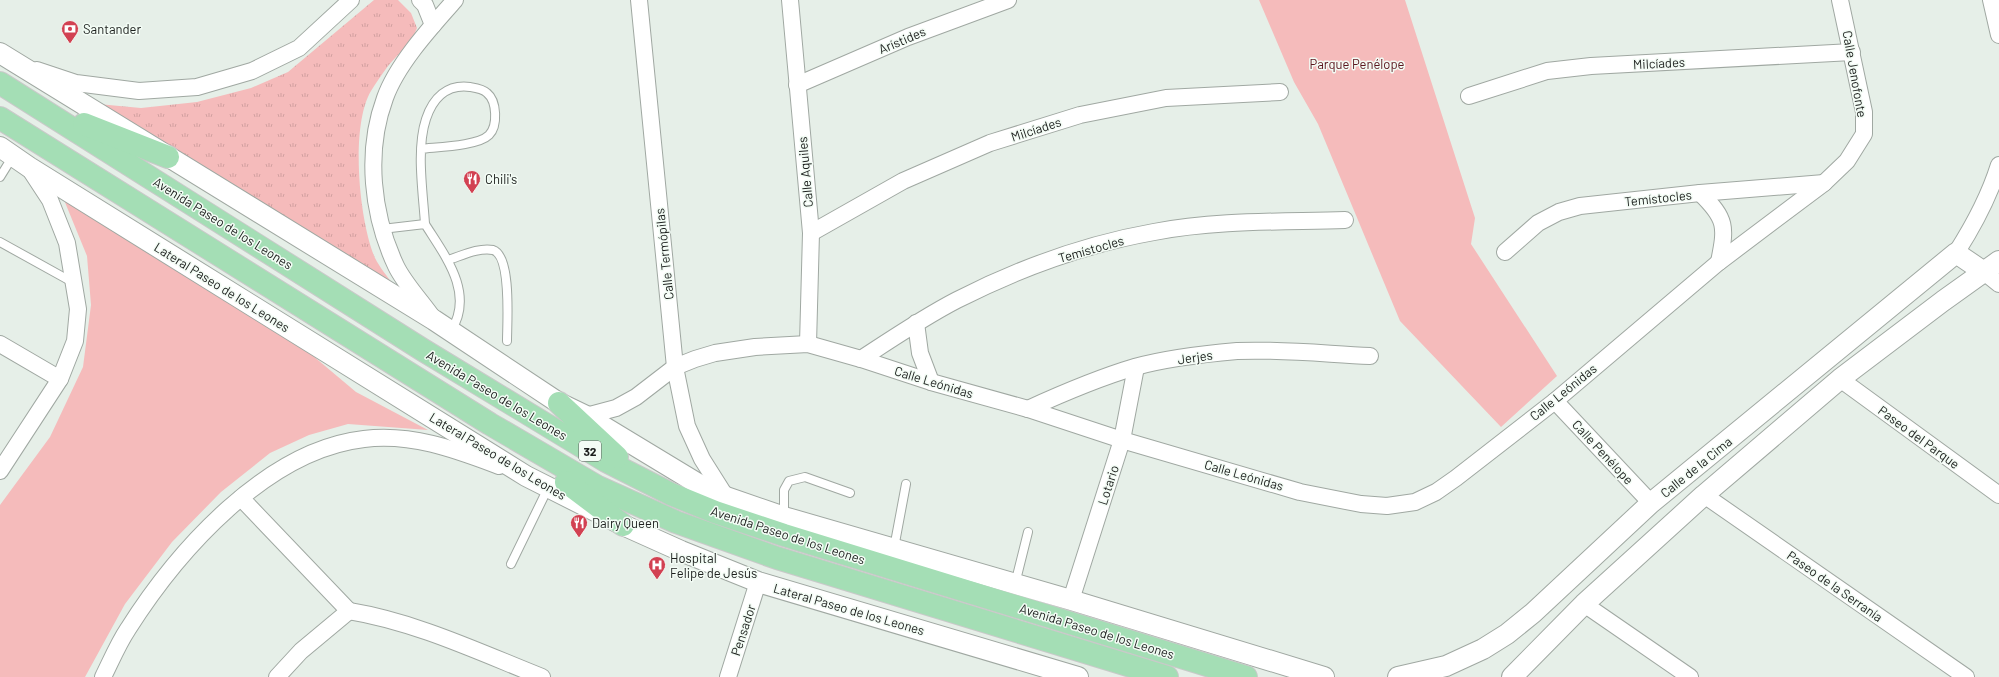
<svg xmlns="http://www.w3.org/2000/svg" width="1999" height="677" viewBox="0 0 1999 677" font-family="Barlow,sans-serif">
<defs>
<pattern id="grass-tufts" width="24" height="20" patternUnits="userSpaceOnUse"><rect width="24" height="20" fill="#f5bbbb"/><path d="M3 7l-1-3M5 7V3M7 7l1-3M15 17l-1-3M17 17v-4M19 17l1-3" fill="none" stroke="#d1a0a0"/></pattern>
</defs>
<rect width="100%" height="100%" fill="#e6efe8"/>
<path fill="url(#grass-tufts)" d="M374 0H398L411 13 417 28C411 44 399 53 388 66 382 74 376 83 371 91 350 126 359 221 375 258 380 268 388 277 394 286L98 104 141 108 197 102 251 88 288 72Z"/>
<g fill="#f5bbbb">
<path d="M1259 0H1405L1475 218 1471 244 1557 376 1501 427 1400 321 1318 124 1294 82Z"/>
<path d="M62 195 306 350 356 392 428 430 348 424 309 435 270 453 221 492 172 542 125 604 85 677H0V505L50 437 83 367 91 305 87 256Z"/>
</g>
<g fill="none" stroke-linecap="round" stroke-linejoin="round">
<defs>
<g id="service">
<path d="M421 149C437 147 478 146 489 135 498 126 497 101 487 93 483 89 476 88 470 87 447 84 433 98 426 119 416 149 423 192 425 224"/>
<path d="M0 177 13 156"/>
<path d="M382 229 425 224C445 256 475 293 451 331"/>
<path d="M0 242 74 283"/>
<path d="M448 260C461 256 479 247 493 250 512 256 507 324 507 341"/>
<path d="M784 516V490L789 481 805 477 850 493"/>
<path d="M894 548 906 484"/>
<path d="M511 564 548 488"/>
<path d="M1015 584 1028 532"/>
</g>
<g id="minor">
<path d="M420 0 425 5 433 25"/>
<path d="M639 0 675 367 687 426 702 459 726 497"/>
<path d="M790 0 811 233 808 344"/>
<path d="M1991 0 1999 35"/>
<path d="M37 70 76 83 139 91 197 87 252 71 299 48 351 0"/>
<path d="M797 85 908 37 1008 0"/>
<path d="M1469 96 1547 71 1591 66 1852 52"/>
<path d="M1700 193C1727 219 1726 227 1719 262"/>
<path d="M811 233 903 181 990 143 1080 115 1166 98 1280 92"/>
<path d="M1505 252 1538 223 1559 212 1580 206 1700 193 1824 183"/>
<path d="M1956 253C1974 225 1989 197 1999 165"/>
<path d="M1984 272 1999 284"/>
<path d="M433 318C422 302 404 283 396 266 372 215 365 152 385 98 397 64 431 27 455 0"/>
<path d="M916 323 920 353 931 382"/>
<path d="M0 344 60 379"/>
<path d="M861 359C893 338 924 317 957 300 1018 269 1086 244 1154 232 1216 220 1282 222 1345 220"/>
<path d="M1840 379 1999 495"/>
<path d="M1555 401 1651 503"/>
<path d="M1028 409C1063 393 1098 378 1135 367 1167 358 1203 354 1237 351 1281 349 1326 354 1370 356"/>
<path d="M586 416 616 408 636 397 675 367 695 359 715 353 755 347 808 344 861 359 931 382 1028 409 1122 440 1300 492 1361 504 1387 506 1415 502 1436 492 1456 478 1555 401 1719 262 1824 183 1847 161 1864 134V112L1840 0"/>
<path d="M0 471 60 379 75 341 78 309 67 243 50 200 29 168"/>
<path d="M1704 495 1966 677"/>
<path d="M241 498 349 611"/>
<path d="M1071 600 1122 440 1136 367"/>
<path d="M1584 604 1690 677"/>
<path d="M349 611C416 622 479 652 542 677"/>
<path d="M103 677C111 661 118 644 128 629 178 550 267 450 364 439 412 433 456 450 499 466"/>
<path d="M277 677 301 651 349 611"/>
<path d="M728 677 758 582"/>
</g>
<g id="tertiary">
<path d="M0 53 434 320 559 403 586 416 700 485 726 497 784 517 1071 600 1324 677"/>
<path d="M0 147 29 167 526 476 623 525 681 551 758 582 1078 677"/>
<path d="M1398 677 1446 666 1483 649 1507 634 1533 613 1651 503 1956 253 1984 272"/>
<path d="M1512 677 1584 604 1704 495 1840 379 1943 301 1999 261"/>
</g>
<g id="primary">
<path d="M0 83 423 350 606 461 671 494 715 512 784 535 1246 677"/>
<path d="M0 118 490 424 598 487 676 522 777 558 1167 677"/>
<path d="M84 124 168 157"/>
<path d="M559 403 617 457"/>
<path d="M566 482 623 525"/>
</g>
</defs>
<use href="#service" stroke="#a0a8a2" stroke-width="10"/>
<use href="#minor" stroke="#a0a8a2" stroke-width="18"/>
<use href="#tertiary" stroke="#a0a8a2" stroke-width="22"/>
<use href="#primary" stroke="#c9c9c9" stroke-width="24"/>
<use href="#service" stroke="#fff" stroke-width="8"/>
<use href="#minor" stroke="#fff" stroke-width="16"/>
<use href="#tertiary" stroke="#fff" stroke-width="20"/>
<use href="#primary" stroke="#a4deb5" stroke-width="22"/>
</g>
<defs>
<symbol id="bank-pin" viewBox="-11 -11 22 30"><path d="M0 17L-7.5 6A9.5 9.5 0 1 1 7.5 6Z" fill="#d24152" stroke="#f3fcf5"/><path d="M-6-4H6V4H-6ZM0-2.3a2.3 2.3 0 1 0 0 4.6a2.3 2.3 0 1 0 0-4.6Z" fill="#fff"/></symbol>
<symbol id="restaurant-pin" viewBox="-11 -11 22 30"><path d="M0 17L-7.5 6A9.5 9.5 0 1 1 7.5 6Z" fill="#d24152" stroke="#f3fcf5"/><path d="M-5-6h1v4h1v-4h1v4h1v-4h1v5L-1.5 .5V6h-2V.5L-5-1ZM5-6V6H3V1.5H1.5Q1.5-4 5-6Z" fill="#fff"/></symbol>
<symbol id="hospital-pin" viewBox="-11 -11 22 30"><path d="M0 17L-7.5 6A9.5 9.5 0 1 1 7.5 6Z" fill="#d24152" stroke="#f3fcf5"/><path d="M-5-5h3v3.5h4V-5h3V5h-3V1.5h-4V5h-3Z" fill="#fff"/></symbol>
</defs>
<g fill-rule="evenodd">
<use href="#bank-pin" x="60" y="19" width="20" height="27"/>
<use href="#restaurant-pin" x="462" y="169" width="20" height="27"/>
<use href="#restaurant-pin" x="569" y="513" width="20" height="27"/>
<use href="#hospital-pin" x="647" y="555" width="20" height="27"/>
</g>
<g text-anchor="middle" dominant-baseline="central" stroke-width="3" stroke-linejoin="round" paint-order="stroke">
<rect fill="#f3fcf5" stroke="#5c615e" stroke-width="1" x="579" y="441" width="22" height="20" rx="3"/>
<g font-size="12" font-weight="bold" fill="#1c1f1d">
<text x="590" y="451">32</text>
</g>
<g font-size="13" fill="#1c1f1d" stroke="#f3fcf5" text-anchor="start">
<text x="83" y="29">Santander</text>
<text x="485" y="179">Chili's</text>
<text x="592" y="523">Dairy Queen</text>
<text x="670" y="558">Hospital<tspan x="670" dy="15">Felipe de Jesús</tspan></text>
</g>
<g font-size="13" fill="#1c1f1d" stroke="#f3fcf5">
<text transform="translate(902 40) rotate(-23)">Arístides</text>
<text transform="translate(1659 63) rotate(-3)">Milcíades</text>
<text transform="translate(1855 74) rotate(80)">Calle Jenofonte</text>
<text transform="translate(1036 129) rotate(-18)">Milcíades</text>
<text transform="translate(805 172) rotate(-95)">Calle Aquiles</text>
<text transform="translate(1658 198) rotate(-6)">Temístocles</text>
<text transform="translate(223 223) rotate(32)">Avenida Paseo de los Leones</text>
<text transform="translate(1091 249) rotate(-16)">Temístocles</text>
<text transform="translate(664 254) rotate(-96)">Calle Termópilas</text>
<text transform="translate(222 287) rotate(32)">Lateral Paseo de los Leones</text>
<text transform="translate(1195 357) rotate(-8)">Jerjes</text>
<text transform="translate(934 382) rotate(17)">Calle Leónidas</text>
<text transform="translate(1563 392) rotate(-39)">Calle Leónidas</text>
<text transform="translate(497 395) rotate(31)">Avenida Paseo de los Leones</text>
<text transform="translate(1919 437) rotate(36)">Paseo del Parque</text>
<text transform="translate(1603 452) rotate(47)">Calle Penélope</text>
<text transform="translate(498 456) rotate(31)">Lateral Paseo de los Leones</text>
<text transform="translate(1696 467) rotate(-39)">Calle de la Cima</text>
<text transform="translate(1244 475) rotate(16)">Calle Leónidas</text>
<text transform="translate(1108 485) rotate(-72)">Lotario</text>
<text transform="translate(788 535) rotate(18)">Avenida Paseo de los Leones</text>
<text transform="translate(1835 586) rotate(35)">Paseo de la Serranía</text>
<text transform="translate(849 609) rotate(16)">Lateral Paseo de los Leones</text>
<text transform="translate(743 630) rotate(-72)">Pensador</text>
<text transform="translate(1097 631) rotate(17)">Avenida Paseo de los Leones</text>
</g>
<g font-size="13" fill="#5b151d" stroke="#f3fcf5">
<text x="1357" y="64">Parque Penélope</text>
</g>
</g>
</svg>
